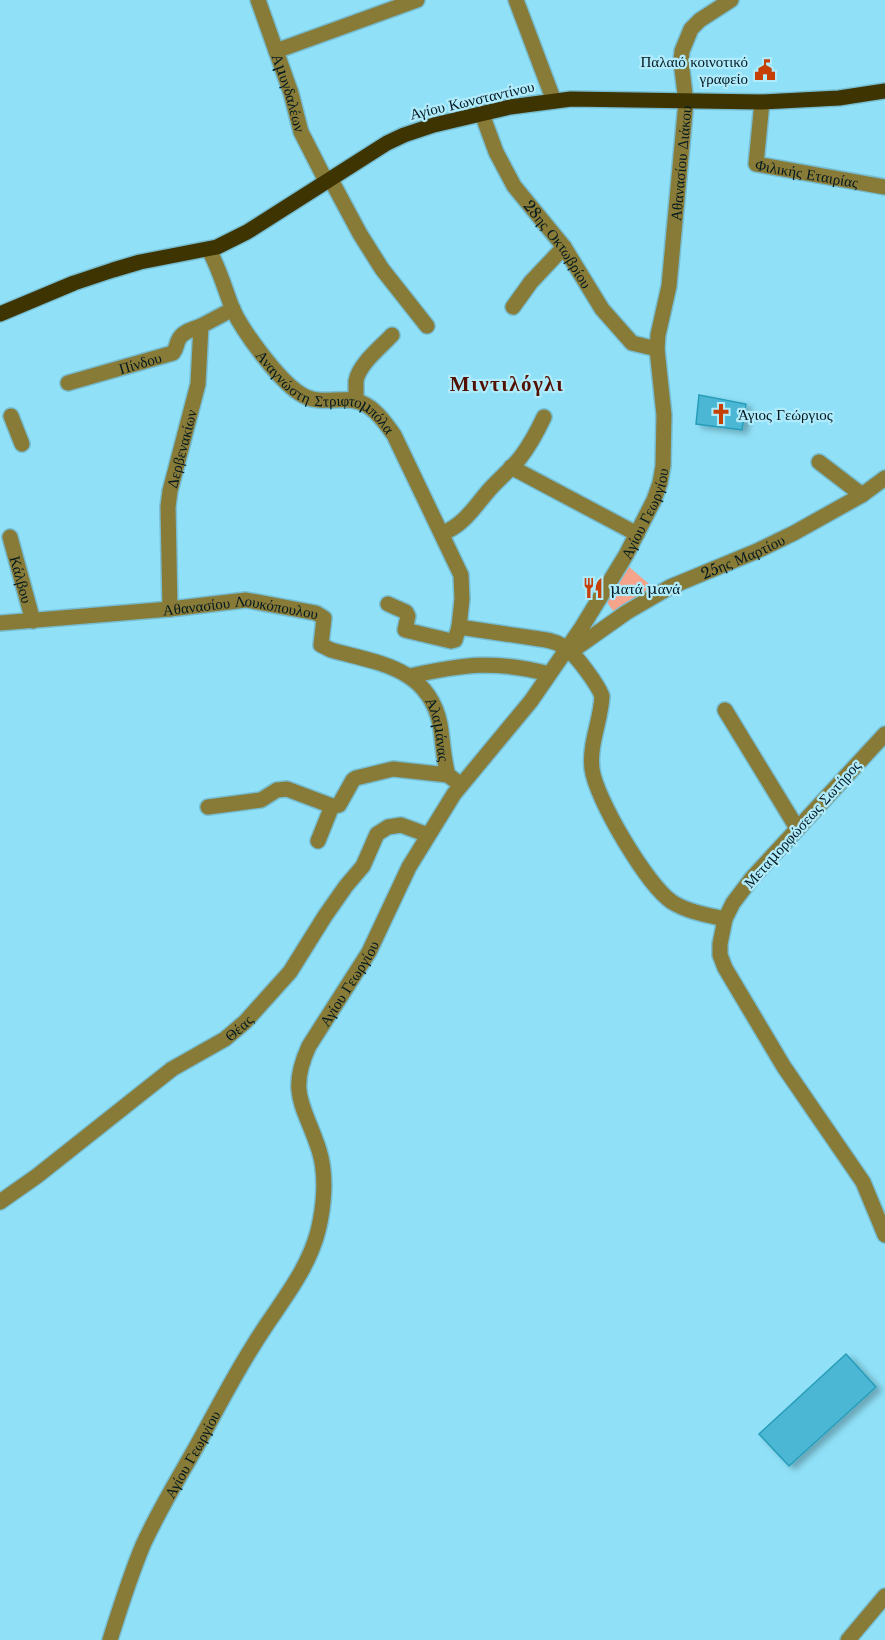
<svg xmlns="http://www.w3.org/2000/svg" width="885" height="1640" viewBox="0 0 885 1640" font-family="'Libre Baskerville',serif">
<defs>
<filter id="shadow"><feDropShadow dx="5.5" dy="3.5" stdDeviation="3" flood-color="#0004"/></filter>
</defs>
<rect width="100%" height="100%" fill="#90e1f8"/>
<path fill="#f5a38a" d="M627 565 656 590 617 616 606 601Z"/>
<g fill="#4bb7d4" stroke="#279cb8" stroke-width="1.5" filter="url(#shadow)">
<path d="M699 395 746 404 742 430 696 424Z"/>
<path d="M846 1354 876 1387 789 1466 759 1434Z"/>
</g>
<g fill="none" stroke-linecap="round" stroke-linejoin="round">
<defs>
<g id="minor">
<path id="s1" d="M258 0 291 93 301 132 326 181"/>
<path d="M516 0 554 101"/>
<path d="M276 51 417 0"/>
<path id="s2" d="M762 102 756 164 885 187"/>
<path id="s3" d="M482 114 496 152 514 186 564 247 602 309 632 343 657 349"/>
<path d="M330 178 360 234 382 269 427 326"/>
<path id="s4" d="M209 250C220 270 225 290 233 310 244 333 278 379 299 393 321 408 341 394 362 403 375 408 386 424 394 435L461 575 462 599 459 627"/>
<path d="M513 307 531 282 564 247"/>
<path id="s5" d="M68 383 173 353C177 348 176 344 179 339 183 331 194 329 201 326"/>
<path d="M356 401C356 394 356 387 356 381 359 364 380 348 392 335"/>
<path d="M11 416 22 444"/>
<path d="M819 462 862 495"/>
<path d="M511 467 637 534"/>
<path d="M443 533C465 524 475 506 490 489 500 478 511 469 520 458 530 445 537 432 544 417"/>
<path id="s6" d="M10 537 33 621"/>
<path d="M388 604 406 612 408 616 405 630 451 641 455 640 459 627 540 639C549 640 560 643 567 649 577 656 598 685 602 696 601 721 589 743 592 769 596 799 647 885 672 902 688 912 707 915 725 919"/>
<path id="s7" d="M170 609 168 507 170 491 198 384 201 326 233 309"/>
<path id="s8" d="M0 623 170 609 246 600 316 613 324 618 321 645 331 650C377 663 428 667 440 724 443 741 443 758 448 775L461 785"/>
<path id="s9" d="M567 649 576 648 627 612 670 587 757 551 794 533 862 495 885 478"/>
<path d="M410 676C464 664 495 660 549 674"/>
<path d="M725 710 797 828"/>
<path d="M885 734 752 878 733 903 725 919 720 944V955L725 968 784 1067 863 1182 885 1235"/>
<path d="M208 807 261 800 277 790 287 789 332 806"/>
<path d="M318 841 332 806 339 805 353 780 356 778 393 769 448 775"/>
<path id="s10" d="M0 1202 37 1176 172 1069 225 1039 245 1022 290 972 325 916 346 886 363 866 377 834 388 827 401 825 428 835"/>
<path id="s11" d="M110 1640C120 1608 130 1576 143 1545 158 1512 177 1481 195 1449 214 1415 232 1379 253 1346 275 1309 307 1274 318 1231 324 1207 327 1175 319 1150 305 1106 287 1094 309 1046L369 952 409 867 454 794 531 701 582 627 626 555 654 500 660 483 663 466 664 415 657 349 658 335 669 286 686 102 681 61 682 51 691 29 700 20 731 0"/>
<path d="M848 1640 885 1596"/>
</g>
<path id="major" d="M0 314 74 283 113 270 140 262 217 247 247 232 387 143 404 135 434 125 510 107 571 99 762 102 839 98 885 91"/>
</defs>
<use href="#minor" stroke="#77bdd1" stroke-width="18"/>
<use href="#major" stroke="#77bdd1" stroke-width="18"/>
<use href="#minor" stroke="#887b38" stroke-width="15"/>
<use href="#major" stroke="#3d3401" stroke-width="15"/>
</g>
<defs>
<symbol id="civic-bare" viewBox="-9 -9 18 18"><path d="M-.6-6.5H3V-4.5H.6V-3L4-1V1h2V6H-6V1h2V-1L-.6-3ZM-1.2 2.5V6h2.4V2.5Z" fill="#c64006" stroke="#b0ebfc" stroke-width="2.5" paint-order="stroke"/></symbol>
<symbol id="church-bare" viewBox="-9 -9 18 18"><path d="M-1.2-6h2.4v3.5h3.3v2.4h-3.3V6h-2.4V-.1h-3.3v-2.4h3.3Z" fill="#c64006" stroke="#b0ebfc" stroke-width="2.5" paint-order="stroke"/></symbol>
<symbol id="restaurant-bare" viewBox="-9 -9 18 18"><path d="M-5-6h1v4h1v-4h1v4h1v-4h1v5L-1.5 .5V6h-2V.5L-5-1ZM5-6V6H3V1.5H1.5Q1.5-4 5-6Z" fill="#c64006" stroke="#b0ebfc" stroke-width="2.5" paint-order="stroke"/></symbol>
</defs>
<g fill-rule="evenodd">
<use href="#civic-bare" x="750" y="55" width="30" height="30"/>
<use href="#church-bare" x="706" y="399" width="30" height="30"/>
<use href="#restaurant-bare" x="578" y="573" width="30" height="30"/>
</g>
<g text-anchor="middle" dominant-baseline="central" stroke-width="4.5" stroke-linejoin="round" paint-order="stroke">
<g font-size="15" fill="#03191f" stroke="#b0ebfc" text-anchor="start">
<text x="748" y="61" text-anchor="end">Παλαιό κοινοτικό<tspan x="748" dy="17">γραφείο</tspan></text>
<text x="738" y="414">Άγιος Γεώργιος</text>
<text x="610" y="588">ματά μανά</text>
</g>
<g font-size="15" fill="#03191f" stroke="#b0ebfc">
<text stroke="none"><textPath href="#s1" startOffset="98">Αμυγδαλέων</textPath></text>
<text transform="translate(472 100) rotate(-13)">Αγίου Κωνσταντίνου</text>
<text stroke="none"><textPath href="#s11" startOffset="1640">Αθανασίου Διάκου</textPath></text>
<text stroke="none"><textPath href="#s2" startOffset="114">Φιλικής Εταιρίας</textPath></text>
<text stroke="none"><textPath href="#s3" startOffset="152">28ης Οκτωβρίου</textPath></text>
<text stroke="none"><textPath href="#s5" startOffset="75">Πίνδου</textPath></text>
<text stroke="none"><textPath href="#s4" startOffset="196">Αναγνώστη Στριφτομπόλα</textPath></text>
<text stroke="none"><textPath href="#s7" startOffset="162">Δερβενακίων</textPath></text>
<text stroke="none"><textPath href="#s11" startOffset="1284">Αγίου Γεωργίου</textPath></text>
<text stroke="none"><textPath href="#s9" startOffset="200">25ης Μαρτίου</textPath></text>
<text stroke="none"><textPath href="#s6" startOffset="44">Κάλβου</textPath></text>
<text stroke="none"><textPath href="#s8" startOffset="242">Αθανασίου Λουκόπουλου</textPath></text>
<text stroke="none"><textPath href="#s8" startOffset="512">Αλαμάνας</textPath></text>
<text transform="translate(802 824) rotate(-48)">Μεταμορφώσεως Σωτήρος</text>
<text stroke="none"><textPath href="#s11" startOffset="726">Αγίου Γεωργίου</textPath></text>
<text stroke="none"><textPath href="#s10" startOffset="296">Θέας</textPath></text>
<text stroke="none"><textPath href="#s11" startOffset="204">Αγίου Γεωργίου</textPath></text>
</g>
<g font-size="21" font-weight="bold" letter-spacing="1.5" fill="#521100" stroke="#b0ebfc">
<text x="507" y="384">Μιντιλόγλι</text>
</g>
</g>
</svg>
